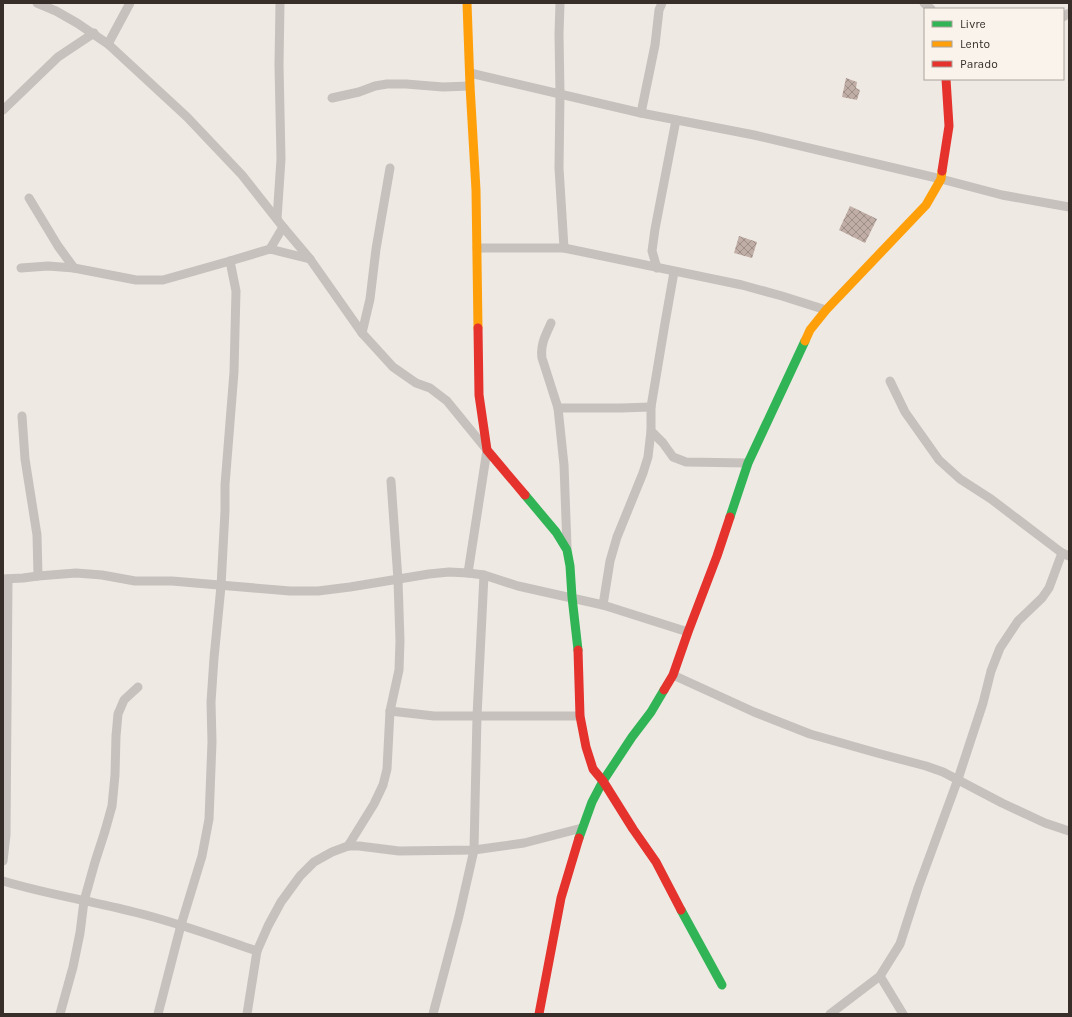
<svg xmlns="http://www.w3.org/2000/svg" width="1072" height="1017" viewBox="0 0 1072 1017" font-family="Karla,sans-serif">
<defs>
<pattern id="building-cross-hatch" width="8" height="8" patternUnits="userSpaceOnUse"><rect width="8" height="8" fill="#c0aea6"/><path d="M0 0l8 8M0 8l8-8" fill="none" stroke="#9d8e87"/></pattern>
</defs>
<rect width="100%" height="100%" fill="#eee9e3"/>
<g fill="url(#building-cross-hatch)">
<path d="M846 78 857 82 856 88 860 90 857 100 842 97Z"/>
<path d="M850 206 877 219 865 243 839 230Z"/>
<path d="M739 236 757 242 752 258 734 253Z"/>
</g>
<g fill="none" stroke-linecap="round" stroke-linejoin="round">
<g stroke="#c6c1bc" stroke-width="9">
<path d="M37 3 56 11 77 23 108 44 187 117 242 175 283 227 310 259 362 333 393 367 416 383 430 388 447 401 487 450 468 573"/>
<path d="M560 3 559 34 560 94 559 168 564 248"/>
<path d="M924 3 931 9"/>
<path d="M1063 17 1069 13"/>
<path d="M108 44 130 3"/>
<path d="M470 73 641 113 754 135 941 179 1002 195 1069 207"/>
<path d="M332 98 359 92 375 86 387 84H406L443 87 470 86"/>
<path d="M3 110 58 57 94 33"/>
<path d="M641 113 655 45 659 10 662 3"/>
<path d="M29 198 58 246 74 268"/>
<path d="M277 219 281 159 279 65 280 3"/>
<path d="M477 248H564L742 285 782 296 826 310"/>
<path d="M270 249 283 227"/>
<path d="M21 268 48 266 74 268 136 280H163L230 261 270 249 310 259"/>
<path d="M657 268 652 251 655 229 676 120"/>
<path d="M551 323C546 335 540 344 542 358L558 408 564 465 567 547"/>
<path d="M362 333 370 299 376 249 390 168"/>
<path d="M890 381 905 412 939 460 960 479 991 499 1062 553 1069 556"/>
<path d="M558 408H621L651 407"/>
<path d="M22 416 25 459 37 535 38 576"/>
<path d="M651 431 663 443 673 457 686 462 748 463"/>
<path d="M3 579 23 578 38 576 76 573 102 575 135 581H172L290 591H318L350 587 429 574 449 572 468 573 484 575 518 586 603 605 688 632"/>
<path d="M603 605 610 561 617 537 643 473 648 457 651 431V407L665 323 674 272"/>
<path d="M673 675 754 712 810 734 877 753 926 766 943 772 1002 803 1045 823 1069 831"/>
<path d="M390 711 434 716H580"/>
<path d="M348 846 374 804 383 785 387 769 390 711 399 670 400 641 398 580 391 481"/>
<path d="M3 861 6 835 8 579"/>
<path d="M3 881C46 894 91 901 134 912 176 922 216 937 257 951"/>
<path d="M880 976 903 1014"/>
<path d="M60 1014 73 967 80 933 84 901 95 862 105 831 112 806 115 775 116 736 118 714 124 700 138 687"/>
<path d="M158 1014 181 925 202 856 209 819 212 742 211 702 214 658 221 586 225 511V485L234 372 236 291 230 261"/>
<path d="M247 1014 257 951 268 926 281 902 300 876 314 862 332 852 348 846H359L399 851 474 850 524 843 582 828"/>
<path d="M433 1014 459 916 474 850 477 716 484 575"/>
<path d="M830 1014 880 976 900 944 918 888 958 779 983 703 991 671 1000 648 1018 621 1042 598 1049 588 1062 553"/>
</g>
<g stroke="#30b455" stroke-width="9">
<path d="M525 495 556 532 567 550 570 566 572 597 578 650"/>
<path d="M730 517 748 463 805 341"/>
<path d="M579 838 592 802 603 781 632 737 651 712 664 690"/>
<path d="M681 910 722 985"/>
</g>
<g stroke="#ff9f0a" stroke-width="9">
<path d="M467 3 470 86 476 190 478 328"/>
<path d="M805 341 810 330 826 310 926 205 941 179 942 171"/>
</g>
<g stroke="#e5322d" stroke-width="9">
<path d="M942 171 949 126 946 79"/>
<path d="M478 328 479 395 487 450 525 495"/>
<path d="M578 650 580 716 586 747 593 769 603 781 633 829 656 862 681 910"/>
<path d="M664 690 673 675 688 632 717 556 730 517"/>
<path d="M539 1014 561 898 579 838"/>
</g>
</g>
<rect width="1072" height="1017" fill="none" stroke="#372e2a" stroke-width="8"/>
<rect x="924" y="8" width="140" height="72" fill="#f9f3eb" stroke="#aba49e"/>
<rect x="932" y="21" width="20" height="6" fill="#30b455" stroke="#aba49e"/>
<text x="960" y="28" font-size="12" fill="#372e2a">Livre</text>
<rect x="932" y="41" width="20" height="6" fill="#ff9f0a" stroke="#aba49e"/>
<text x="960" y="48" font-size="12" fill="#372e2a">Lento</text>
<rect x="932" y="61" width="20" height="6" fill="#e5322d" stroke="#aba49e"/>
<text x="960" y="68" font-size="12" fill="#372e2a">Parado</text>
</svg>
